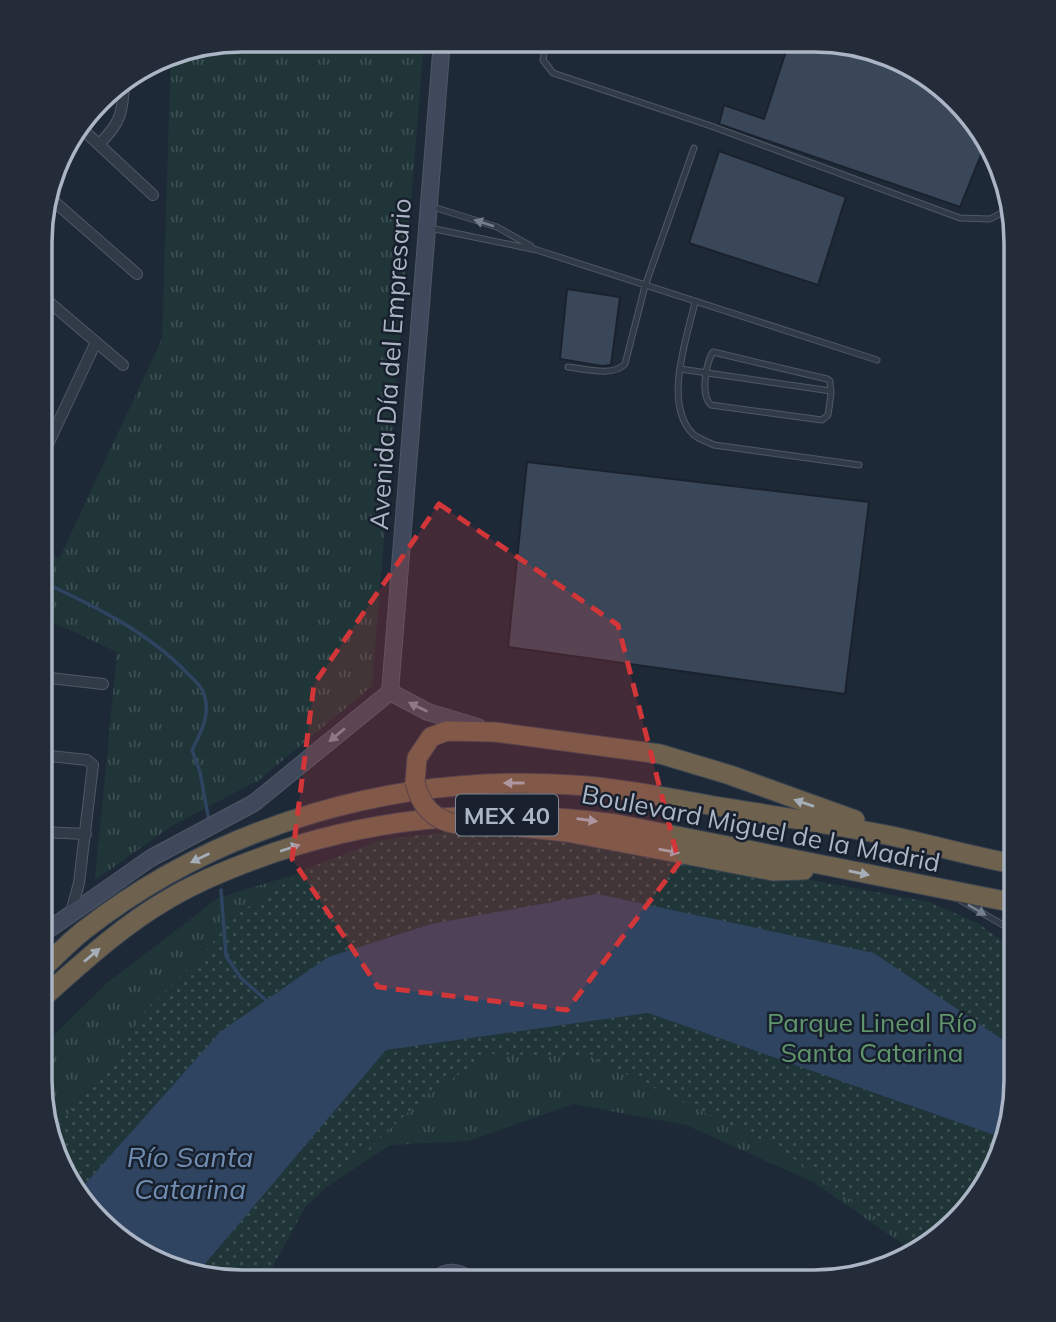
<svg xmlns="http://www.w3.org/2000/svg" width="1056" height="1322" viewBox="0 0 1056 1322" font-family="Mulish,sans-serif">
<defs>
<pattern id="grass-tufts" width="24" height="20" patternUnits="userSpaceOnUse" patternTransform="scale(1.75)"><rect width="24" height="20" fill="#1f3538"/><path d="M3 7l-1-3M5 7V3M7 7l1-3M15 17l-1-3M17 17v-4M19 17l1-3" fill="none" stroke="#3d5053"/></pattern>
<pattern id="park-dots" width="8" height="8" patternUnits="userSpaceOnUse" patternTransform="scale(1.75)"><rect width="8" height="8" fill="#1f3538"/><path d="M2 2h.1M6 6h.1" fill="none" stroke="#3d5053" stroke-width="1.8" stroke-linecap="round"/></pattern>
</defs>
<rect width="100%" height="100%" fill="#1e2937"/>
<g fill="url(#grass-tufts)">
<path d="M243 40 424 41 372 686 259 780 172 826 95 880 117 652 41 617V548L59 559 162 339 171 55 177 51Z"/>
<path d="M371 851 597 894 67 1180 40 1080V1049L107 983 218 898Z"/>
<path d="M648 1013 982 1191 916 1253 813 1182 686 1125 573 1104 468 1141 390 1145 301 1204 244 1281H229L196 1270 334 1058Z"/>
</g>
<path fill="url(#park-dots)" d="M470 829H538L929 902 978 923 1015 951V1093L982 1191 924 1245 864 1210 783 1151 591 1057 491 1054 428 1094 306 1206 265 1281H229L131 1248 67 1180 54 1131 116 1055 145 1011 204 953 237 914 309 868 381 840Z"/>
<path fill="#2f4460" d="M597 894 874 953 1015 1048V1093L1000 1137 648 1013 386 1050 199 1271 131 1248 78 1192 220 1032 328 957 431 924Z"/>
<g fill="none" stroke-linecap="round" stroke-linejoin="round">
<g stroke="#2f4460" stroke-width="3.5">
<path d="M41 581C94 606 147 631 187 673 193 679 202 686 204 694 211 714 201 733 192 750L200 772 209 821"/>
<path d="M221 890 226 956 241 978 267 1001"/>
</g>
</g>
<g fill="#394758" stroke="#19222e" stroke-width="2">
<path d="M789 42H840L926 75 987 140 960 207 719 124 724 105 764 119Z"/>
<path d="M719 151 846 197 818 285 689 243Z"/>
<path d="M567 289 620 297 611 365 602 366 560 359Z"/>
<path d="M527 462 869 502 845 694 508 647Z"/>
</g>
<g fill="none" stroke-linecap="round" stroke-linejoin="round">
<defs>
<g id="lane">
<path d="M546 41 543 60 553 73 711 126 960 218 990 219 1007 210"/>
<path d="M430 206 497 227 531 246"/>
<path d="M430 228 537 250 877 360"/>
<path d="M695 302C687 338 662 405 694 435 699 439 708 442 714 445L859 465"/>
<path d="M713 352 827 379 830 381 831 394 828 415 822 420 711 405C700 395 706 363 713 352Z"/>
<path d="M568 367C585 369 613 377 625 364L645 286 694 148"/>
<path d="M680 369 831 391"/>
<path d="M960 900 1015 932"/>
</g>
<g id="street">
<path d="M80 127 153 195"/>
<path d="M99 144C121 123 123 112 124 82"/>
<path d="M49 197 137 274"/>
<path d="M42 296 123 365"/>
<path d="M42 457 96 342"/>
<path d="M41 677 103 684"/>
<path d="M41 755 87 760 93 765 79 883 71 912"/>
<path d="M41 832 86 834"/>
</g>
<g id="secondary">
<path d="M390 692 442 41"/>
<path d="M390 692 428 712 478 727"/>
<path d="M41 935 151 858 254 803 390 692"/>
<path d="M435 1281C446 1269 459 1271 471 1281"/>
</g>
<g id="highway">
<path d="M415 782 417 758 431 737 447 731 495 732 660 754 730 775 855 820"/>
<path d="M520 827 567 832 773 871 804 870"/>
<path d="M40 971C54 958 68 943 83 931 221 823 399 773 573 785 619 788 664 797 709 805 770 815 831 824 892 836 933 845 974 857 1015 864"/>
<path d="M40 1000C80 965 119 928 165 901 199 880 238 865 276 852 390 814 498 808 616 824L1015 903"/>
</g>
</defs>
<use href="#lane" stroke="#4f5866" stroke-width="7"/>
<use href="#street" stroke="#4f5866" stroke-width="12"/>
<use href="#secondary" stroke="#4f5866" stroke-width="18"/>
<use href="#highway" stroke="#3c4552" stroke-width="21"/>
<use href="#lane" stroke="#313a47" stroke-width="5"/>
<use href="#street" stroke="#313a47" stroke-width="10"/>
<use href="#secondary" stroke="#3f495b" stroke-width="16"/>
<use href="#highway" stroke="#6e614d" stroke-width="19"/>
<defs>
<path id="highway-bridge" d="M415 782C420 805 433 820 456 824"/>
</defs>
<use href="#highway-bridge" stroke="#3c4552" stroke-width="21" stroke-linecap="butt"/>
<use href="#highway-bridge" stroke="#6e614d" stroke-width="19"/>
</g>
<defs><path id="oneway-solid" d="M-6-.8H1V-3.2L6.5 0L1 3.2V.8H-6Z" transform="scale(1.75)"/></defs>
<g fill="#747e8c">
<use href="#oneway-solid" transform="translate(484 223) rotate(-162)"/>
<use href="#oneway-solid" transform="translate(977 910) rotate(30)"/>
</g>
<g fill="#808a9b">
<use href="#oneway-solid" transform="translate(418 707) rotate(-154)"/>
<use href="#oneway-solid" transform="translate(337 735) rotate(140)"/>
</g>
<g fill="#a5adb9">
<use href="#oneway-solid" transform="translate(514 783) rotate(180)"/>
<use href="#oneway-solid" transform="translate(804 803) rotate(-161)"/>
<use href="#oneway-solid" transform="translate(587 820) rotate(8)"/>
<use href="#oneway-solid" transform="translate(290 848) rotate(-18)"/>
<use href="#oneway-solid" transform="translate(669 851) rotate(10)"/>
<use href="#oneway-solid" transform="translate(200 858) rotate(154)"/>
<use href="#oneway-solid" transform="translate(859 873) rotate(11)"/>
<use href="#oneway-solid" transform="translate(92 955) rotate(-40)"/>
</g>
<path fill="#d23638" fill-opacity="0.2" stroke="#d23638" stroke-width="5" stroke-dasharray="14 9" stroke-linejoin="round" d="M439 504 618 625 679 863 567 1010 378 987 292 859 314 684Z"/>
<g text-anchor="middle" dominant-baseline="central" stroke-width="5" stroke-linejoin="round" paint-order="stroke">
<rect fill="#17202c" stroke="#7f8897" stroke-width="2" x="456" y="794.5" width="102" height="41" rx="5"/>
<g font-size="24" font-weight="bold" fill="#abb5c5">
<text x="507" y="815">MEX 40</text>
</g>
<g font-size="26" fill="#abb5c5" stroke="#17202c">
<text transform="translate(390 364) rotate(-86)">Avenida Día del Empresario</text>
<text transform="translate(761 828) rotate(11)">Boulevard Miguel de la Madrid</text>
</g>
<g font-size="26" fill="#61966d" stroke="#17202c">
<text x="872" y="1022">Parque Lineal Río<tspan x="872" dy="30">Santa Catarina</tspan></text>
</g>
<g font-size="28" font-style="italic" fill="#708cb0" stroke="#17202c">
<text x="190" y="1156">Río Santa<tspan x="190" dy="32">Catarina</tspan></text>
</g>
</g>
<path d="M0 0H1056V1322H0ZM242 52H814A190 190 0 0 1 1004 242V1080A190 190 0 0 1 814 1270H242A190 190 0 0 1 52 1080V242A190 190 0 0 1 242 52Z" fill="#232c38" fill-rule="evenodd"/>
<path fill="none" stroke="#abb5c5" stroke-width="3.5" d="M242 52H814A190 190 0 0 1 1004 242V1080A190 190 0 0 1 814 1270H242A190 190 0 0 1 52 1080V242A190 190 0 0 1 242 52Z"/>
</svg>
